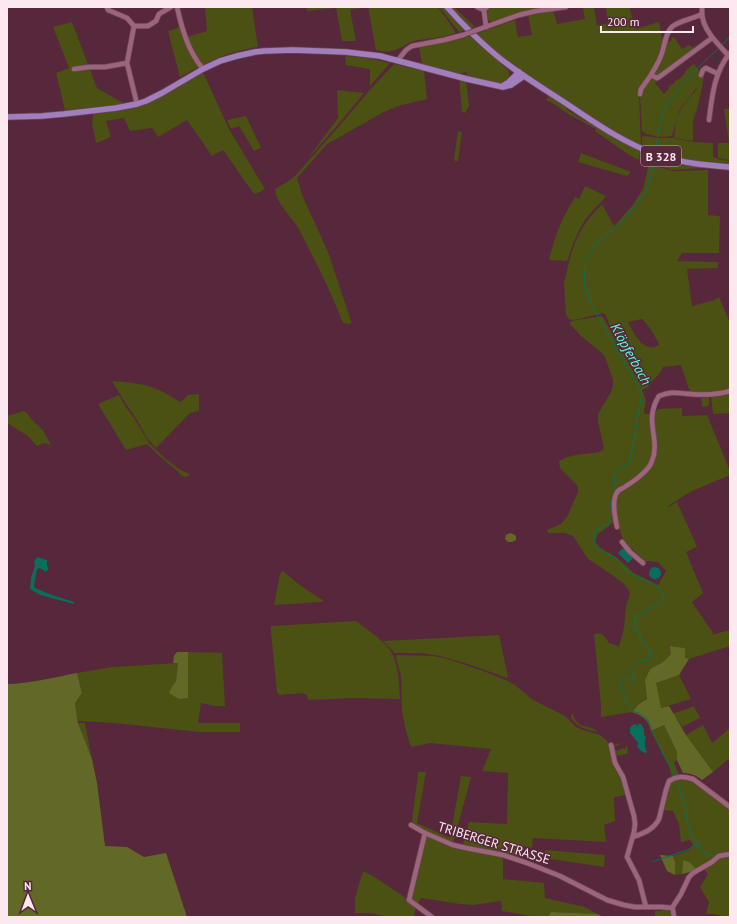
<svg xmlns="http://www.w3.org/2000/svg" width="737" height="924" viewBox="0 0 737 924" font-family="'PT Sans',sans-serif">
<rect width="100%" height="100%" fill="#57273c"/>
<g fill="#4b5013" fill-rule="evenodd">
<path d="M205 7H252L258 47C227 52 207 62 180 77L168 31 180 27 184 38 207 31Z"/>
<path d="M307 7H438L455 31V33C443 38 428 38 414 41 406 43 400 50 391 51 386 52 381 51 376 50L368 7 350 10 356 41H342L336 8 307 11Z"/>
<path d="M439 7H445L466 30 459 32Z"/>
<path d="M449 7H454L475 27 469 29Z"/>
<path d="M490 7H539V9L519 13 494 21H490L487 18 488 9Z"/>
<path d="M594 7 597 26 608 23 606 7H629L636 29 659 22 662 38 665 40 660 56 639 94 641 144H642V137L645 136 659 138H673L693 142 713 143V157L718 159 730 161V165L682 160 650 150 613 131 511 64 498 54 476 34 515 20 518 37 532 35 528 15 553 10 557 24 585 19 583 8Z"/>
<path d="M72 22 97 88 123 103 116 106 65 110 56 73 69 68 53 27Z"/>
<path d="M471 36 484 49 508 70 509 73V79L502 84 469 77 467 75 466 72 460 74 422 64 419 47 460 39Z"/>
<path d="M674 37 682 49 689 45 696 49 679 61H677L666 68 665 71 657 76 653 74 667 40 669 42 672 40 671 38Z"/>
<path d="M345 56 367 58 390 63 370 86V69L346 65Z"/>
<path d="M394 64 424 71 427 99 398 106 384 112 327 144 297 178 303 197 328 252 352 324 343 323C333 297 321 272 308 247 304 239 300 230 295 223 288 214 275 200 275 189L287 182 295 176 341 124 368 92Z"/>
<path d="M694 64 704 77 698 106 693 121V141L674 138C675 128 676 117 681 109 685 101 693 96 697 88H696L690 97 682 106 679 111 672 136C665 138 647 136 642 131L640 96 641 89 650 77 657 81 655 83 664 94 668 90 669 87 675 82V81L682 77 685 72 687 70V69Z"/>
<path d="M202 71 203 72 229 129 265 189 260 192 254 194 223 150 212 156 187 120 158 137 152 128 130 131 124 118 106 121 111 137 96 143 92 124 93 113 109 112 117 109 138 104Z"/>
<path d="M459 78 466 80 469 105 468 108 465 113 462 112Z"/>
<path d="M337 90 364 93 342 120 306 161 338 118Z"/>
<path d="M549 96 562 104 569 111 585 121 640 150 639 160 629 155 595 131 596 129 568 114 556 105 546 100Z"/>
<path d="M724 109H730V160L718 158V143H729Z"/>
<path d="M246 116 261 148 254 151 239 126 231 129 227 120Z"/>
<path d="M458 131 462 132 458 161H455L454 159Z"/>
<path d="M642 151 730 169V171L703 168 672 170 643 160 641 158Z"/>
<path d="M581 153 631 172 627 176 578 162Z"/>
<path d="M649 164 673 171 708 170V215L720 216 719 253H682L677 261 718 262V268L687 269 692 306 714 300 719 297 730 323V390L716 393 690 392 681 365 663 367C660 374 656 378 650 383L642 380 639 378 610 327 606 315 603 313 600 314 574 320 569 319 566 315 564 283 571 254 576 240 583 227 590 217 602 204 614 226 632 206 643 189ZM642 319 650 328 658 342 659 345C643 354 634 333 628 322Z"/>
<path d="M585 186 606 196C601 203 595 208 589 215 578 228 573 245 567 261L549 260C555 236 561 219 575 197L579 199Z"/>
<path d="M601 316 603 317 617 343 640 382 648 385 650 386 642 390 646 400 644 412 645 414H651C652 430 658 457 646 470 638 478 628 483 619 491L617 490 614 498 613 515 614 522 598 534 595 541 599 547 616 557 634 573 658 585 666 571 658 562 645 561 631 548 624 541 621 534 618 522H616C615 513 614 502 618 494 620 491 624 489 628 487 637 480 650 473 654 461 659 446 653 429 652 414L659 409 682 408V416L707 415 730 471V475L690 492 668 506 669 507 677 502 691 533 697 547 686 552 703 593 692 602 713 633 711 635 730 630V646L689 659H685V648L670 646 671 654 663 662 650 669 645 680 647 699 639 704 632 712 601 717V705L594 634C603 632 605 637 609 643L619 646 624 628 626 606 630 594 628 589 623 583 602 568 588 559 573 536 565 533H548L547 530 561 524 567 517 578 492V488L577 485 560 468 559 461C573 453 583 455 599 452L603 450 604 448 598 422V414L611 392 613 386V380L605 357 602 353 581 336 570 324 571 321Z"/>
<path d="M112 381C127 382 142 383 156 389 165 392 173 398 181 402L188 395 199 394V411L190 413 156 448 147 438 137 420 126 404Z"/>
<path d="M730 392V413L713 414 711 395Z"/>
<path d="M119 395 125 406 134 418 149 443 167 460 179 469 191 475 185 477C180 476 179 472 175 469 165 461 156 453 147 444L126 450 98 404Z"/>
<path d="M709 397V406L702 407 701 398Z"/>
<path d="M24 411 26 412 32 420 42 429 51 445 44 443 37 446 28 436 7 423V416Z"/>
<path d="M282 571H283C296 583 310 592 324 601L321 602 274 605 280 574Z"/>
<path d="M356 621C365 628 389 644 393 655 399 669 399 684 400 699L353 698 308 700 307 695 303 693 279 695 277 692 271 633V626Z"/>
<path d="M499 635 508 677 507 678 471 665 440 656 421 653H395L383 641Z"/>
<path d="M188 652 222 653 225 706H215L201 703 198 723H240V732H199L114 723 78 721 75 703 82 693 77 673 112 667 178 663 176 682 171 688 188 698Z"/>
<path d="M396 655 433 656 444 658 481 670 510 682 515 685 533 700 565 716 576 727 580 729 600 735 607 741 622 777 627 795 614 797 615 821 604 825 606 842 533 838 532 848 522 846 519 858 503 856V879L544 883 545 898 585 907 597 914 551 912 548 917H536L502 911 501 901 473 905 460 904 421 898 416 906 414 917H388L371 913H355V898L363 871 373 876 409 900 425 836 462 848 469 822 507 824 508 773 482 771 491 749 430 743 411 747 406 731 402 712 401 676 396 658Z"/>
<path d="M679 675 691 699 661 708 655 683Z"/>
<path d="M694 706 700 718 682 727 673 714Z"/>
<path d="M572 712C573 715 574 719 577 722 583 728 592 726 598 732 587 730 578 728 571 718Z"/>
<path d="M78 723H85L92 759Z"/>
<path d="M664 725 677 752V760L674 763 681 779 692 781 730 809V917H723L722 916 714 914H706L709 902 700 887 708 874 701 866 696 869 689 862 683 861 682 874 675 875V862L673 856 690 850 693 845 690 840 681 842 679 824 673 811 664 810 672 777 669 767 651 731Z"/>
<path d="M703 725 712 743 730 728V758L713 772 686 735Z"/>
<path d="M619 743 620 744 614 747 616 751 623 748 625 749 626 748V746H627L628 752 627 753V754L615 756 612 746Z"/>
<path d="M418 772H426L417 823 450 838 461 776 471 777 453 844 414 826 412 820 417 782Z"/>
<path d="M545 850 605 855 604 867 544 858Z"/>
<path d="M662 909C668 909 672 910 671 917H655V911H662Z"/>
</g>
<g fill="#626927">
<path d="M510 533 513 534 516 536V540L512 542H508L505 539 506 535Z"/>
<path d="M670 646 685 648V658L689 659 679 675 656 683 661 708 669 706 686 735 713 772 702 780C696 775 690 773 683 773L677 760V752L664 725 651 731C649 720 642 715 632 712L639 704 647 699 645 680 650 669 663 662 671 654Z"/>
<path d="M177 652H188V698L179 699 169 693 171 688 176 681 178 663H173L174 656Z"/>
<path d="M77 673 82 693 75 703 78 723 92 759 97 783 105 846 127 847 144 857 166 853 187 917H7V684C28 684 56 677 77 673Z"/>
<path d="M660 855 673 856 675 862V875L667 871Z"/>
<path d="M683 861C689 860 692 865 696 869L690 872 682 874Z"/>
<path d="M551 912 597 914 604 917H548Z"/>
</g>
<g fill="#076f5b">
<path d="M624 547 634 557 628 563 618 553Z"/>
<path d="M37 557 47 560V566L49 568 46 572 40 568 37 569 34 586 35 588 52 595 74 602V604L40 595 30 589 31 578 35 566 34 562Z"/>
<circle cx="655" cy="573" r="6"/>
<path d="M636 724 637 726H638V724H641L644 729V734L646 738C644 743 645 747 647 752L646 753C643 753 638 749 637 746L638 745V743L630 733V728L632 725Z"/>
</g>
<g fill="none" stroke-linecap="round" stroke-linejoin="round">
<g stroke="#076f5b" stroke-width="1">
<path d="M721 46 730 36"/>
<path d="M656 147C658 135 659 122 664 111 675 87 700 66 719 48"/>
<path d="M615 492C616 477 609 472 628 465L632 452 642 393 590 302 584 282 586 260 598 241 617 227 634 207 647 190 651 176 654 160"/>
<path d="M612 499 610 505 609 523 600 528 595 531 594 535V543L599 550 616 558 627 572 657 586 662 593 664 599 661 603 653 606 644 613 636 614 634 624V628L639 633 641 639 647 647 651 651V655L649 660H642C639 664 634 665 631 669V671L633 672V674L634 677V680H630L625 677 623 678C620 683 619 687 621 692L626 693V700L632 711 639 713 647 719 651 727 653 733 656 738 663 754 673 768 675 774"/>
<path d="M677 781 686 811 688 827 693 837 698 843 700 850 711 855 715 856"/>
<path d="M724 857H730"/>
<path d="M661 859 687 850 697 844"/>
<path d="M652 862 660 859"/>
</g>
<defs>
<g id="minor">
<path d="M107 7 108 10 127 18 134 26"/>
<path d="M177 7C182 29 188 51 203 69"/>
<path d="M477 7 484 10"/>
<path d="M702 7C702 9 702 11 702 14 703 30 718 44 728 55"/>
<path d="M486 27 484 10 487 7"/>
<path d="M477 30 519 15 536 11 566 7"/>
<path d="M398 60 406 50 412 46 444 40 463 35"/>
<path d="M74 69 89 67H105L127 63"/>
<path d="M651 75C654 69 658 64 660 58 665 49 664 33 673 26 681 20 693 19 702 14"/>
<path d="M701 75 703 70 706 68 718 74"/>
<path d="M640 94 641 89 651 75 657 78 659 77 712 38"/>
<path d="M137 104 127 63 134 26H148L156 21 159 14 171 7"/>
<path d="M709 120C712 97 714 72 730 53"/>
<path d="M617 527C615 517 611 499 618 491 620 489 624 488 626 486 631 483 636 480 641 475 646 471 650 467 652 461 661 439 643 421 659 396 672 391 677 393 690 394 703 395 717 395 730 391"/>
<path d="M622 542 630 552 643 563"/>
<path d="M611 745 615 763 623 777 634 816 635 824 634 832 627 857 639 880 646 907"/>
<path d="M411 825 425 833 453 845 466 848 503 855 527 863 560 876 607 900 624 905 635 907H662L672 908"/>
<path d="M425 833 409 900 432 917"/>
<path d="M633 837C644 833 653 830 659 819L666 790 669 781C677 776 683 776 693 779L730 807"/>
<path d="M672 908 681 894 689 877 693 873 712 862 719 856 730 854"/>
<path d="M672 908 673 910 674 917"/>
</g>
<g id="major">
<path d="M447 7C463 25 479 41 497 56 520 75 546 90 570 106 598 125 626 144 658 155 681 163 706 165 730 167"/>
<path d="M504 85 509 82 519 72"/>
<path d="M7 117 42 116 64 114 116 108 137 104 146 101 162 93 203 69 220 61 237 56 255 52 264 51 293 50 346 52 380 56 467 79 503 87 511 85 524 76"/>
</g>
</defs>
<use href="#minor" stroke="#6d4658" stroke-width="6"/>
<use href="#major" stroke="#6d4658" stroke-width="7"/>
<use href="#minor" stroke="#9c657b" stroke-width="4.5"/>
<use href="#major" stroke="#a17ebc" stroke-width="5.5"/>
<defs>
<path id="minor-bridge" d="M463 35 477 30"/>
</defs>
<use href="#minor-bridge" stroke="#6d4658" stroke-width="6" stroke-linecap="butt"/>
<use href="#minor-bridge" stroke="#9c657b" stroke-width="4.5"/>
</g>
<g text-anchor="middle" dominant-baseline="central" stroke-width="3" stroke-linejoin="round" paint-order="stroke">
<rect fill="#57273c" stroke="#caafb9" stroke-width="1" x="641" y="146" width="40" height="20" rx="3"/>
<g font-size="12" font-weight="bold" fill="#fce9ef">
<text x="661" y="156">B 328</text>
</g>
<g font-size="13" fill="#fce9ef" stroke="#57273c">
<text transform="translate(494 843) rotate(17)">TRIBERGER STRASSE</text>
</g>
<g font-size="14" font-style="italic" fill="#5cfbd6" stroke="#57273c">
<text transform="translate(631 354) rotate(61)">Klöpferbach</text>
</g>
</g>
<rect width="737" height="924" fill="none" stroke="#fce9ef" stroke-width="16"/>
<g transform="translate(28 896) rotate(359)" stroke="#57273c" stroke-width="3" paint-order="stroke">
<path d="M0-3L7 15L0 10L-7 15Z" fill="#fce9ef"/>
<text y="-6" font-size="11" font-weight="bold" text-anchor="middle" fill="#fce9ef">N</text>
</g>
<path d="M601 26v6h92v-6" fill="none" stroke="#fce9ef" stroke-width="2"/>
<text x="607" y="26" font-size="12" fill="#fce9ef" stroke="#57273c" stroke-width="3" paint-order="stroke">200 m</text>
</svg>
